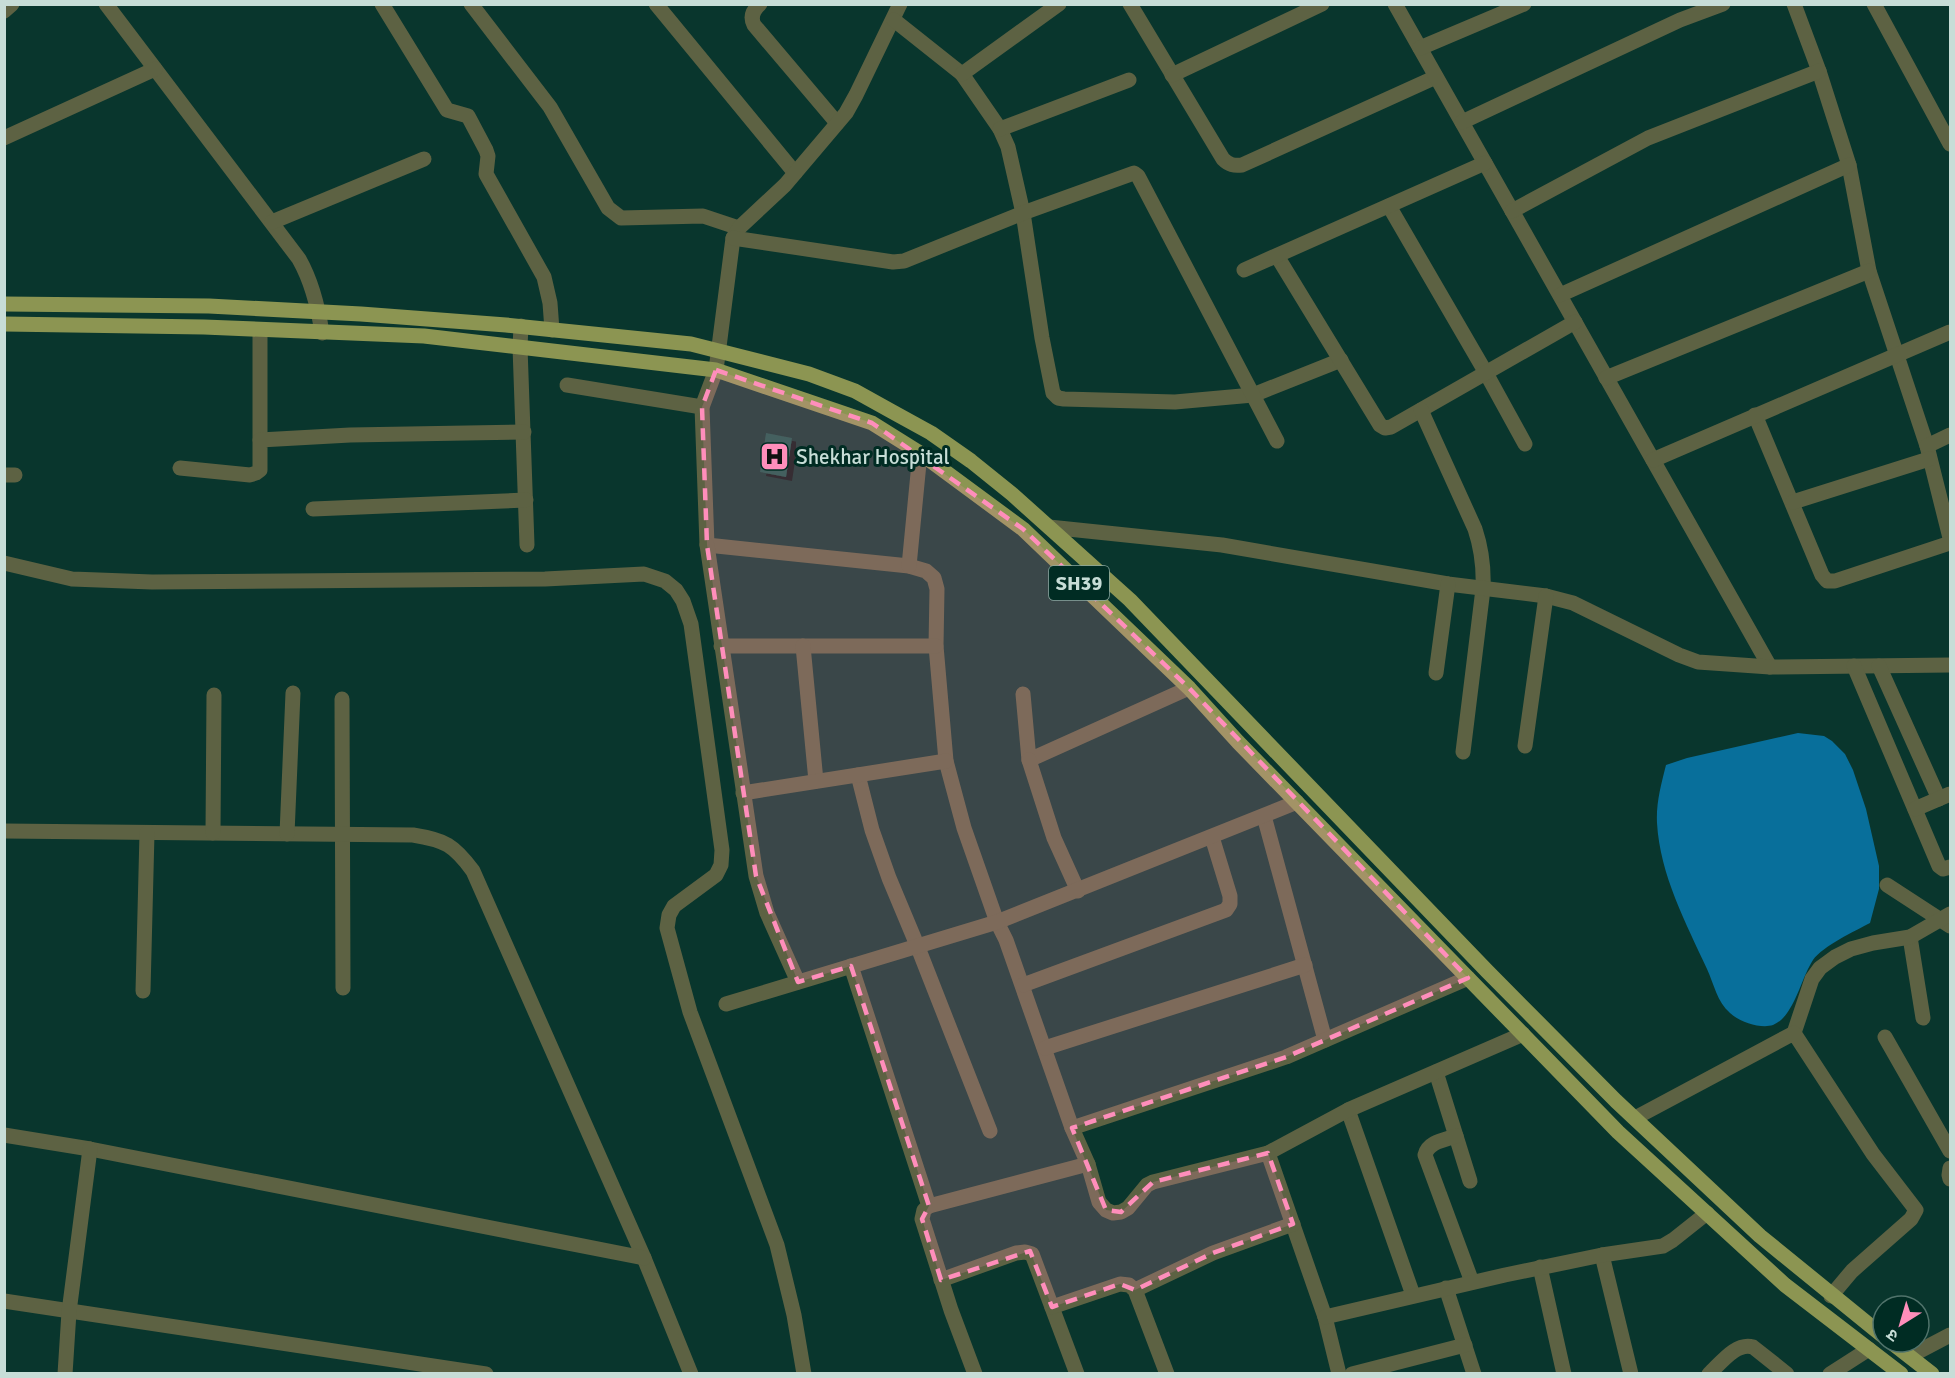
<svg xmlns="http://www.w3.org/2000/svg" width="1955" height="1378" viewBox="0 0 1955 1378" font-family="Signika,'Noto Sans Devanagari',sans-serif">
<defs>
<filter id="shadow"><feDropShadow dx="6" dy="4" stdDeviation="0" flood-color="#0009"/></filter>
</defs>
<rect width="100%" height="100%" fill="#09362d"/>
<path fill="#086f9b" d="M1798 733 1824 736 1832 741 1845 754 1853 770 1866 809 1879 866V889L1870 923C1855 931 1823 946 1813 960 1801 978 1794 1017 1773 1025 1761 1029 1739 1022 1730 1013 1717 1002 1714 984 1707 969 1686 923 1660 875 1657 823 1656 803 1661 785 1666 765L1687 758Z"/>
<path fill="#195448" filter="url(#shadow)" d="M766 433 792 438 786 477 760 472Z"/>
<g fill="none" stroke-linecap="round" stroke-linejoin="round">
<g stroke="#5d6243" stroke-width="15">
<path d="M106 4 299 259C312 282 318 306 322 333"/>
<path d="M382 4 447 110 468 116 486 150 488 156 486 174 544 277 550 303 552 330"/>
<path d="M471 4 550 107 608 208 621 218 703 216 739 228"/>
<path d="M656 4 795 173"/>
<path d="M760 4C753 10 750 17 754 25L837 123"/>
<path d="M900 4 856 95 846 113 785 185 739 228 733 238 716 370 702 407 707 545 909 566 926 571 934 578 937 589 936 646 946 761 964 828 997 922 1006 940 1072 1128 1088 1164 1099 1202 1106 1210 1113 1213 1121 1212 1128 1208 1147 1185 1153 1182 1268 1153 1325 1317 1339 1374"/>
<path d="M1130 4 1223 159C1229 165 1234 166 1242 165L1436 77"/>
<path d="M1395 4 1770 667"/>
<path d="M1794 4 1819 71 1849 165 1869 271 1927 446 1950 538"/>
<path d="M1874 4 1950 144"/>
<path d="M4 11 12 4"/>
<path d="M894 20 962 74 1000 129 1008 147 1023 213 1042 338 1053 393 1058 398 1064 399 1175 402 1253 395 1341 360"/>
<path d="M1420 48 1524 4"/>
<path d="M962 74 1059 4"/>
<path d="M1172 75 1322 4"/>
<path d="M1462 122 1680 20 1723 4"/>
<path d="M1000 129 1129 80"/>
<path d="M4 138 155 69"/>
<path d="M1389 206 1486 373 1525 444"/>
<path d="M1512 211 1648 138 1819 71"/>
<path d="M272 222 424 159"/>
<path d="M733 238 893 262 904 261 1023 213 1134 173 1138 176 1277 441"/>
<path d="M1277 256 1380 425 1385 428 1391 427 1575 322"/>
<path d="M1244 270 1485 163"/>
<path d="M1560 295 1849 165"/>
<path d="M521 326 520 347 527 545"/>
<path d="M260 330V440"/>
<path d="M1606 378 1869 271"/>
<path d="M567 385 702 407"/>
<path d="M1421 410 1475 529C1482 550 1484 567 1483 589L1463 752"/>
<path d="M1755 415 1822 575 1827 581H1835L1950 543"/>
<path d="M1927 446 1950 435"/>
<path d="M1653 460 1950 332"/>
<path d="M180 468 250 475 256 473 260 470V440L350 435 524 432"/>
<path d="M4 475H15"/>
<path d="M1793 502 1929 459"/>
<path d="M313 509 526 500"/>
<path d="M1049 527 1222 545 1448 584 1546 596 1573 603 1679 655 1698 662 1770 667 1950 665"/>
<path d="M707 545 756 876 767 913 798 982"/>
<path d="M4 563 72 579 152 582 545 579 644 574 665 581 676 590 683 601 691 624 722 850 721 865 716 875 674 906 669 915 667 928 690 1012 777 1245 794 1315 804 1374"/>
<path d="M909 566 920 453"/>
<path d="M721 646H936"/>
<path d="M803 646 816 781"/>
<path d="M1854 666 1939 866 1943 869 1950 867"/>
<path d="M1879 666 1939 799"/>
<path d="M1436 673 1448 584"/>
<path d="M1023 694 1029 760 1189 688"/>
<path d="M342 699 343 988"/>
<path d="M1525 746 1546 596"/>
<path d="M1029 760 1054 838 1078 891"/>
<path d="M858 775 872 830 889 878 917 945 990 1131"/>
<path d="M743 793 946 761"/>
<path d="M1915 809 1950 794"/>
<path d="M1264 816 1325 1040"/>
<path d="M4 831 413 835C445 840 454 845 473 871L644 1258 691 1374"/>
<path d="M213 833 214 695"/>
<path d="M287 834 293 693"/>
<path d="M1887 885 1950 926"/>
<path d="M1910 937 1923 1018"/>
<path d="M851 966 929 1206"/>
<path d="M1023 985 1226 910 1230 904V896L1212 837"/>
<path d="M143 991 147 833"/>
<path d="M726 1004 997 922 1297 802"/>
<path d="M1794 1033 1812 979 1820 968 1835 957 1851 949 1873 943 1910 937 1950 914"/>
<path d="M1885 1037 1950 1151"/>
<path d="M1045 1048 1305 965"/>
<path d="M1436 1072 1470 1181"/>
<path d="M1348 1110 1413 1295"/>
<path d="M1635 1118 1794 1033 1873 1154 1916 1210 1911 1219 1852 1271 1831 1296"/>
<path d="M1072 1128 1286 1057 1468 978"/>
<path d="M4 1135 90 1149 644 1258"/>
<path d="M1456 1136C1444 1140 1428 1142 1425 1155L1472 1282"/>
<path d="M1268 1153 1348 1110 1523 1034"/>
<path d="M1950 1168 1949 1175 1950 1179"/>
<path d="M1602 1255 1631 1374"/>
<path d="M1540 1267 1564 1374"/>
<path d="M941 1280 1016 1253 1025 1252 1032 1254 1077 1374"/>
<path d="M1446 1288 1474 1374"/>
<path d="M1135 1290 1213 1253 1293 1224"/>
<path d="M4 1301 486 1374"/>
<path d="M1052 1307 1120 1284 1129 1285 1135 1290 1167 1374"/>
<path d="M1325 1317 1505 1275 1602 1255 1663 1246 1673 1240 1707 1213"/>
<path d="M1910 1356 1950 1335"/>
<path d="M65 1374 69 1312 90 1149"/>
<path d="M975 1374 951 1310 922 1219 924 1210 929 1206 1088 1164"/>
<path d="M1352 1374 1465 1345"/>
<path d="M1709 1374C1721 1363 1736 1342 1753 1347L1787 1374"/>
<path d="M1830 1374 1869 1349"/>
</g>
<g stroke="#8c9552" stroke-width="15">
<path d="M4 304 209 306 361 314 506 325 691 344 809 374 855 391 891 411 931 433 971 461 1012 494 1130 600 1487 971 1616 1101 1760 1236 1883 1336"/>
<path d="M4 324 204 327 424 336 716 370 872 423 920 453 1023 529 1189 688 1238 742 1618 1132 1785 1285 1901 1374"/>
<path d="M1891 1342 1932 1374"/>
</g>
</g>
<path fill="#ff8ebb" fill-opacity="0.2" stroke="#ff8ebb" stroke-width="4.5" stroke-dasharray="12 8" stroke-linejoin="round" d="M716 370 872 423 1023 529 1189 688 1468 978 1286 1057 1072 1128 1106 1210 1121 1212 1153 1182 1268 1153 1293 1224 1213 1253 1135 1290 1120 1284 1052 1307 1030 1251 941 1280 922 1219 929 1206 851 966 798 982 756 876 707 545 702 407Z"/>
<defs>
<symbol id="hospital-square" viewBox="-11 -11 22 22"><rect x="-9" y="-9" width="18" height="18" rx="4" fill="#ff8ebb" stroke="#002c23"/><path d="M-5-5h3v3.5h4V-5h3V5h-3V1.5h-4V5h-3Z" fill="#111"/></symbol>
</defs>
<g fill-rule="evenodd">
<use href="#hospital-square" x="758" y="440" width="33" height="33"/>
</g>
<g text-anchor="middle" dominant-baseline="central" stroke-width="6" stroke-linejoin="round" paint-order="stroke">
<rect fill="#002c23" stroke="#8ba8a1" stroke-width="1.5" x="1049" y="566" width="60" height="34" rx="4.5"/>
<g font-size="20" font-weight="bold" fill="#c7ddd7">
<text x="1079" y="583">SH39</text>
</g>
<g font-size="21" fill="#c7ddd7" stroke="#002c23" text-anchor="start">
<text x="796" y="457">Shekhar Hospital</text>
</g>
</g>
<rect width="1955" height="1378" fill="none" stroke="#c7ddd7" stroke-width="12"/>
<g transform="translate(1901 1324) rotate(217)"><circle r="28" fill="#002c23" stroke="#50736b" stroke-width="1.5"/>
<path d="M0-4.5L10 22L0 15L-10 22Z" fill="#ff8ebb"/>
<text y="-9" font-size="16" font-weight="bold" text-anchor="middle" fill="#c7ddd7">उ</text>
</g>
</svg>
